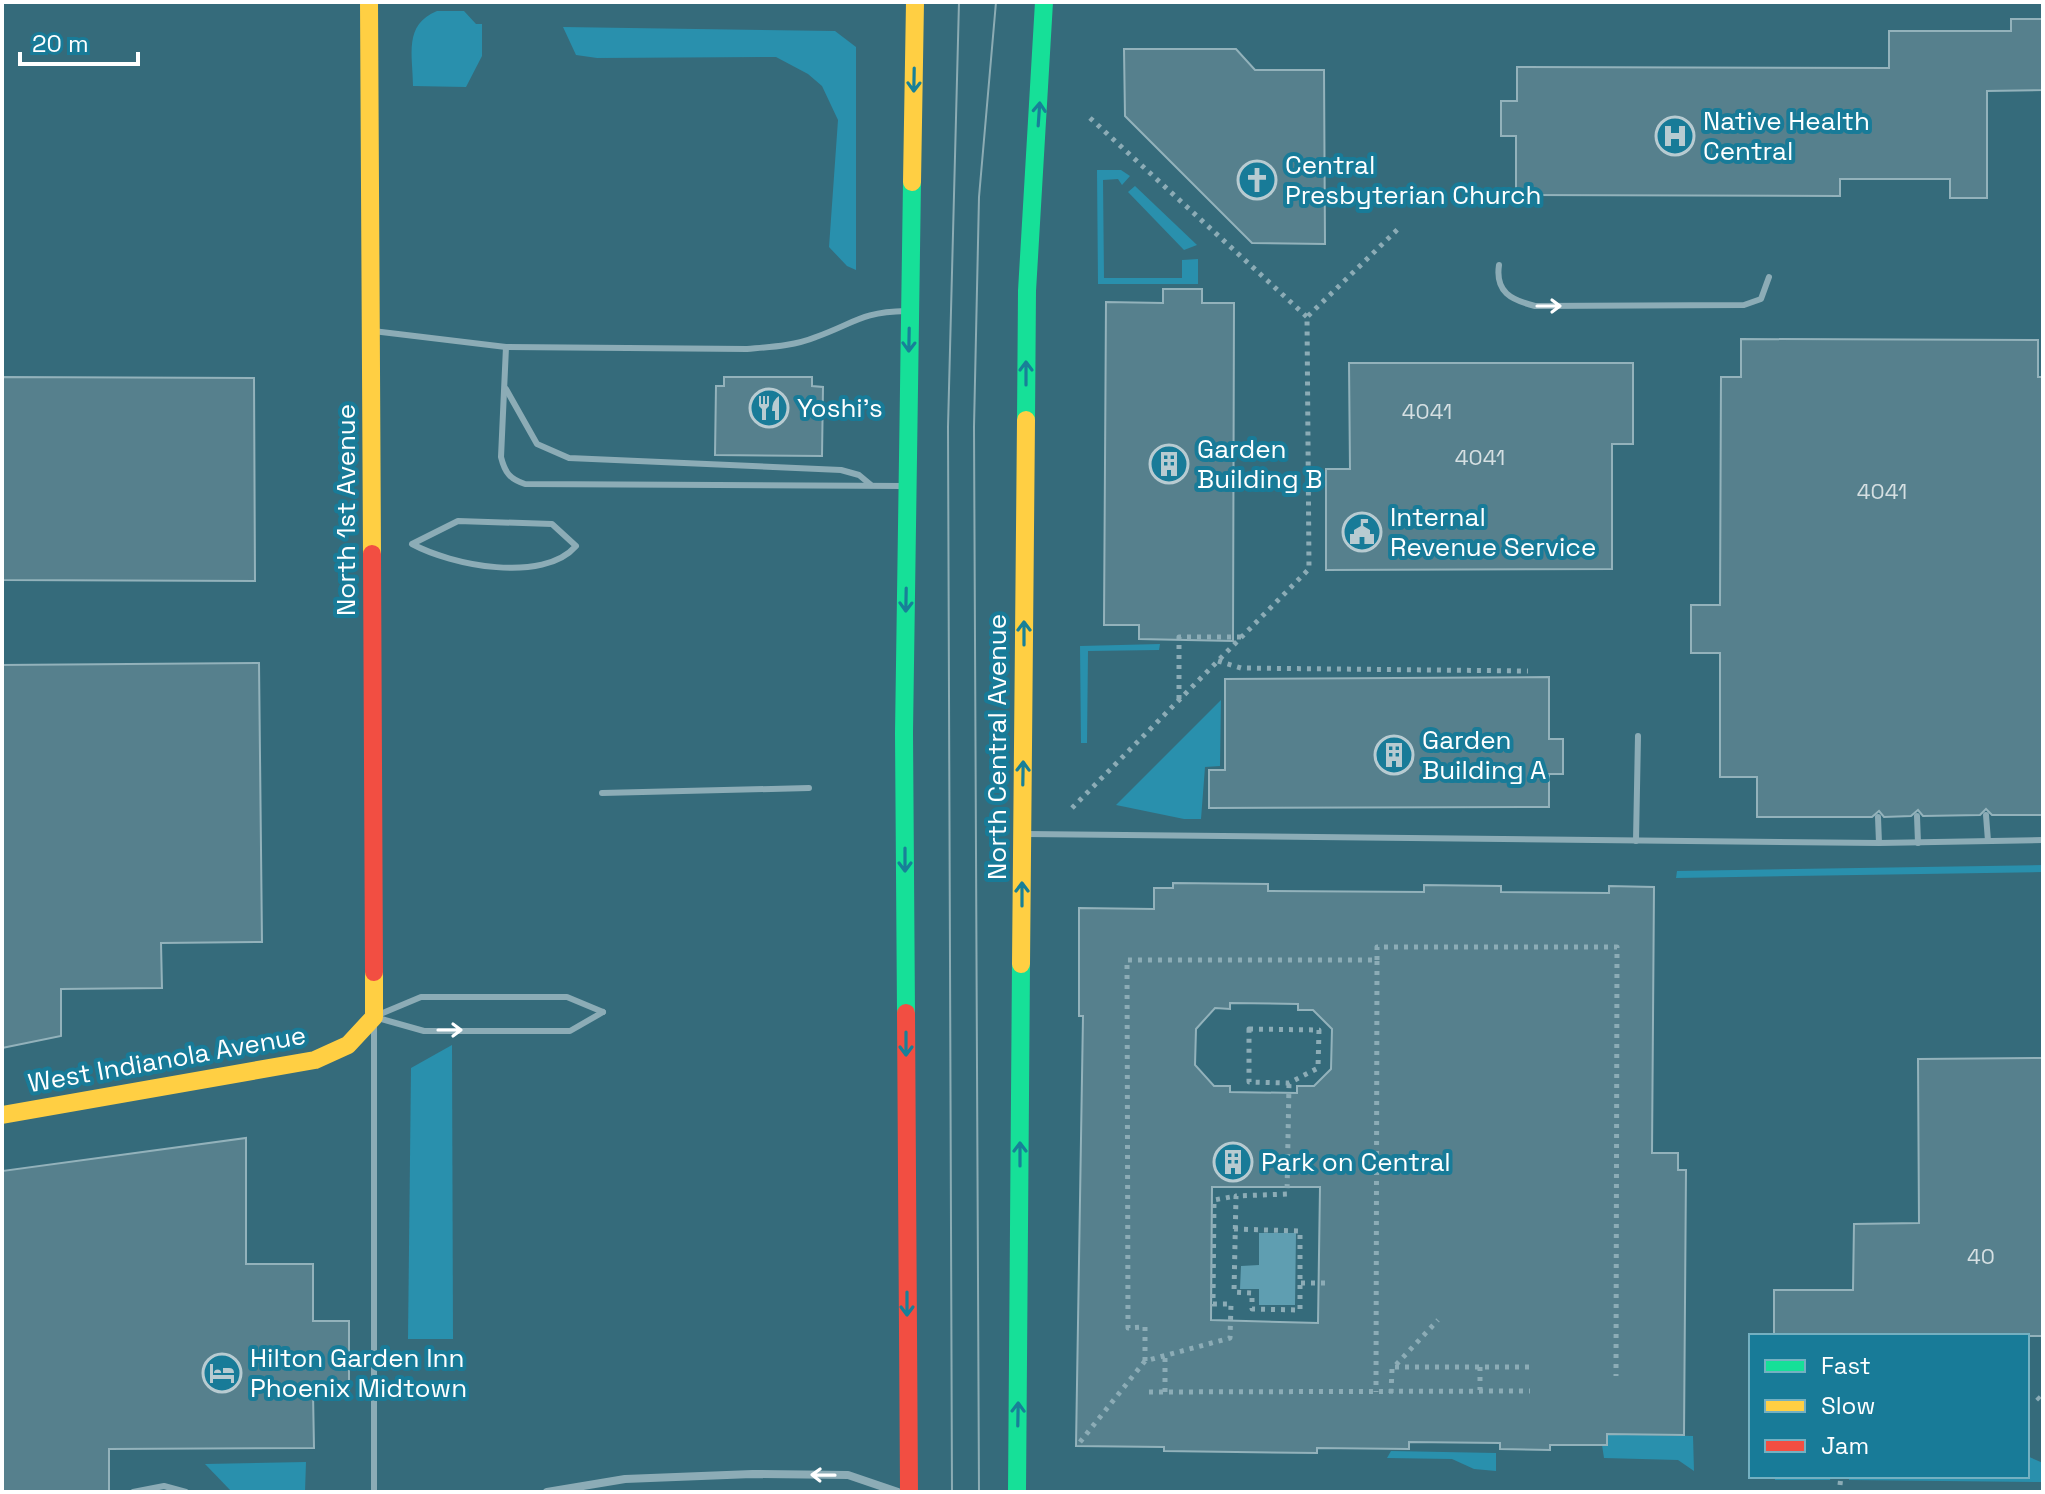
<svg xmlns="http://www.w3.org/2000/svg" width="2045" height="1494" viewBox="0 0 2045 1494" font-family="'Space Grotesk',sans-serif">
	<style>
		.green { fill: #2990ad }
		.water { fill: #5f9eb1 }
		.building { fill: #56808d; stroke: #93b2bb; stroke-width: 2; fill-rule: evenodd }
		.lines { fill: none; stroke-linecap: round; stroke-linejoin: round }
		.path { stroke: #8cacb6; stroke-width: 5; stroke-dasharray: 4 6; stroke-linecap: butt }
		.lane { stroke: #8cacb6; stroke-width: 6 }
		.street { stroke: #8cacb6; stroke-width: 8 }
		.fast { stroke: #16e098; stroke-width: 18 }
		.slow { stroke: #ffcf43; stroke-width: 18 }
		.jam { stroke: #f24e42; stroke-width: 18 }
		.tram { stroke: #8cacb4; stroke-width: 2 }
		.oneway { stroke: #188098 }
		.oneway2 { stroke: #fff }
		.labels { text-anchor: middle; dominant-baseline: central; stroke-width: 8; stroke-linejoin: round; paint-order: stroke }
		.number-label { font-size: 22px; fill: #d5dfe2 }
		.poi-label { font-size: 26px; fill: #fff; stroke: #187b98; text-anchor: start }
		.street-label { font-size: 26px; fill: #fff; stroke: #187b98 }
	</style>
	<rect width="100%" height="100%" fill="#356b7b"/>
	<g class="green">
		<path d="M437 11H464L476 24H482V56L466 87 413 86C413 55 403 25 437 11Z"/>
		<polygon points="563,27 835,31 856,47 856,270 847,266 829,247 838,120 822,86 808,74 776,57 597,58 576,55"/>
		<polygon points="1097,170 1121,170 1130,176 1122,185 1118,179 1103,180 1104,278 1182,278 1182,260 1198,259 1198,284 1098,284"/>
		<polygon points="1135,186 1197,245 1184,250 1128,192"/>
		<polygon points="1160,644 1159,650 1088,651 1087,743 1081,743 1080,646"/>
		<polygon points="1221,700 1220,766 1205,767 1201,819 1184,819 1116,805"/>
		<polygon points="2043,865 2043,872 1676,878 1677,871"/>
		<polygon points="452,1045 453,1339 408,1339 411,1068"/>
		<polygon points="1607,1434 1693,1436 1694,1471 1678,1460 1604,1458 1602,1445"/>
		<polygon points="1391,1451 1496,1453 1496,1471 1474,1469 1452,1459 1387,1458"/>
		<polygon points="2027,1456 2043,1463 2043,1482 1849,1480 1849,1476 2027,1476"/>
		<polygon points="306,1462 305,1492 232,1492 205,1464"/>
		<polygon points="1775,1476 1831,1476 1830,1480 1775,1480"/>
	</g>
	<polygon class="water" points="1259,1233 1296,1233 1295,1305 1259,1305 1259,1289 1240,1289 1241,1266 1259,1265"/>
	<g class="building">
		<polygon points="2011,19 2043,19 2043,90 1987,91 1987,198 1950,198 1950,179 1840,179 1840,196 1516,195 1516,136 1501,136 1501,101 1517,101 1517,67 1889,68 1889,31 2011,31"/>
		<polygon points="1124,49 1236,49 1255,70 1324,70 1325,244 1252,243 1125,116"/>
		<polygon points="1163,289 1202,289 1202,303 1234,303 1233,641 1139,639 1139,625 1104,625 1106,302 1163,303"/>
		<polygon points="1741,339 2038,340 2038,377 2043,377 2043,815 1992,815 1986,809 1980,815 1923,816 1918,810 1911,816 1884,817 1879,811 1872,817 1757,817 1757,777 1720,777 1720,653 1691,653 1691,605 1720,605 1721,377 1741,377"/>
		<polygon points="1349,363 1633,363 1633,444 1612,444 1612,569 1326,570 1326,469 1350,469"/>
		<polygon points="3,377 254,378 255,581 3,580"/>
		<polygon points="724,377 812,377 812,386 823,387 822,456 715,455 716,386 724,386"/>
		<polygon points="259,663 262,942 161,943 162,988 61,989 61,1036 2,1048 2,665"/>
		<polygon points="1549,677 1549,739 1563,739 1563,774 1549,774 1549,807 1209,808 1209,770 1225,770 1225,679"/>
		<path d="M1173 883 1268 884V891L1424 892V885L1501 886V892L1609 893V886L1654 887 1652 1153H1678V1170H1686L1684 1435 1607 1434V1445H1550V1450L1500 1449V1443L1409 1442V1449L1317 1448V1453L1164 1451V1447L1076 1446 1083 1016H1079V908L1154 909V888H1173ZM1230 1003 1298 1004V1010H1313L1332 1029 1331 1069 1314 1086H1297V1093L1230 1092V1086H1214L1195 1065 1196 1029 1215 1008 1230 1009ZM1212 1187H1320L1318 1323 1211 1320Z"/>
		<polygon points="2043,1058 2043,1336 1774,1336 1774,1290 1853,1290 1854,1224 1919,1223 1918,1059"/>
		<polygon points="246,1138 246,1264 313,1264 313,1321 349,1321 349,1393 313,1393 314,1448 109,1449 109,1492 2,1492 2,1171"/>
	</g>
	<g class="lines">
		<g class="path">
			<polyline points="1090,118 1307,317"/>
			<polyline points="1218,661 1241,668 1528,671"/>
			<polyline points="1179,699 1179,637 1242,637"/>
			<polyline points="1072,808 1309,569 1307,317 1398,229"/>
			<polyline points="1377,960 1377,947 1617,947 1616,1376"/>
			<polygon points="1249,1029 1319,1030 1318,1068 1289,1083 1249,1082"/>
			<polyline points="1234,1229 1300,1231 1300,1310 1252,1309 1252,1293 1234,1292 1236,1196 1287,1194 1289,1083"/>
			<polyline points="1301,1283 1328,1283"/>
			<polyline points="1145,1361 1145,1327 1128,1328 1127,960 1377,960 1376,1392"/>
			<polyline points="1395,1367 1530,1367"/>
			<polyline points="1480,1367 1480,1390"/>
			<polyline points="1149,1392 1530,1391"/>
			<polyline points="1165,1392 1165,1356"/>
			<polyline points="1391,1393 1392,1369 1438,1320"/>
			<polyline points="2037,1397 2043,1403"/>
			<polyline points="1080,1442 1145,1361 1230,1338 1231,1304 1213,1304 1214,1200 1236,1196"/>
			<polyline points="1840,1485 1841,1476"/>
		</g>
		<g class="lane">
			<path d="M1499 265C1495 292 1511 300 1535 306L1744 305 1761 299 1769 277"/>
			<path d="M373 331 506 347 747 349C770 347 794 346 816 337 855 323 861 312 906 311"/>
			<path d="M506 347 501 457C505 473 510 479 525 484L904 486"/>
			<polyline points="506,389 537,444 569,458 841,470 859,475 871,485"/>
			<path d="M458 521 552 524 576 546C543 584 451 565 412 544Z"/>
			<polyline points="602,793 809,788"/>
			<polyline points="1986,815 1988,841"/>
			<polyline points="1917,816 1918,843"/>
			<polyline points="1878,817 1879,843"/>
			<polyline points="1026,834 1879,843 2043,840"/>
			<polyline points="1636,841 1638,736"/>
			<polyline points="378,1015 421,997 567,997 603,1012"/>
			<polyline points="378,1018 424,1031 570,1031 603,1012"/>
			<polyline points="374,1024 374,1492"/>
			<polyline points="133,1492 164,1486 186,1492"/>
		</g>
		<polyline class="street" points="547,1492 625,1479 752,1474 848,1475 898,1492"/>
		<g class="fast">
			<polyline points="1026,420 1027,291 1044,2"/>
			<polyline points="906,1013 904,733 912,182"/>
			<polyline points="1017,1492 1021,964"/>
		</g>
		<g class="slow">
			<polyline points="369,2 372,554"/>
			<polyline points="912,182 915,2"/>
			<polyline points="1021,964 1026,420"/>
			<polyline points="2,1115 315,1060 348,1045 374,1017 374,972"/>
		</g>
		<g class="jam">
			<polyline points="372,554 374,972"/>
			<polyline points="906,1013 909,1492"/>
		</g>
		<g class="tram">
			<polyline points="952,1492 948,427 959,2"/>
			<polyline points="979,1492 974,427 979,197 996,2"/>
		</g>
	</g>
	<defs><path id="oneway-shaft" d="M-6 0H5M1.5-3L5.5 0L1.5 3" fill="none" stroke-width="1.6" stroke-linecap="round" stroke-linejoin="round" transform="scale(2)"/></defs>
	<g class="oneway">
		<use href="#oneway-shaft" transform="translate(914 80) rotate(91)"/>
		<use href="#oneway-shaft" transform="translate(1039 114) rotate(-86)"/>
		<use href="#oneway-shaft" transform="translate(909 340) rotate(91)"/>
		<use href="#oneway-shaft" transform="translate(1026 373) rotate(-90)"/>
		<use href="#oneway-shaft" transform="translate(906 600) rotate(91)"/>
		<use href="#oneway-shaft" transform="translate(1024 633) rotate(-90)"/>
		<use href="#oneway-shaft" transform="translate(1023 773) rotate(-89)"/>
		<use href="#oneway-shaft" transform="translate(905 860) rotate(90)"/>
		<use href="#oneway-shaft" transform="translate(1022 894) rotate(-90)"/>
		<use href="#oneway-shaft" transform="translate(906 1044) rotate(90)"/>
		<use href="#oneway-shaft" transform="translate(1020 1154) rotate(-90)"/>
		<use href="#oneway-shaft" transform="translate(907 1304) rotate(90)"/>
		<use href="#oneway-shaft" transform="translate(1018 1414) rotate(-89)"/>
	</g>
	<g class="oneway2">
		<use href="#oneway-shaft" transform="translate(1549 306)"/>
		<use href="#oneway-shaft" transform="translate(450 1030)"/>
		<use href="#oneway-shaft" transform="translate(823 1475) rotate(-179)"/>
	</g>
	<defs>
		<g id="hospital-ring" transform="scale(2)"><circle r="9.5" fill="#187b98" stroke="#b8cbd1" stroke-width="1.5"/><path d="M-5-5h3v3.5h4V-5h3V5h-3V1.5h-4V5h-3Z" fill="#b8cbd1"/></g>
		<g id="church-ring" transform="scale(2)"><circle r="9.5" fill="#187b98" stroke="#b8cbd1" stroke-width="1.5"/><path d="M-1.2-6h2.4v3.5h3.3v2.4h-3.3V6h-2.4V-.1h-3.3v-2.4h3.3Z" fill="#b8cbd1"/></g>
		<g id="restaurant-ring" transform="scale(2)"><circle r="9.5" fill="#187b98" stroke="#b8cbd1" stroke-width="1.5"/><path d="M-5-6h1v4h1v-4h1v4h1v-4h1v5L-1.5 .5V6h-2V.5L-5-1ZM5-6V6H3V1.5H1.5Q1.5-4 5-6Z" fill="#b8cbd1"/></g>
		<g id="building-ring" transform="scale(2)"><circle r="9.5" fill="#187b98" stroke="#b8cbd1" stroke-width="1.5"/><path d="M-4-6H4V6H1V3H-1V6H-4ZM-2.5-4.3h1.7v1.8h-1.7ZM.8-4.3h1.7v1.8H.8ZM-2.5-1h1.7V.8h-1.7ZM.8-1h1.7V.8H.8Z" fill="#b8cbd1"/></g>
		<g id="civic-ring" transform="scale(2)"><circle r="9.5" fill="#187b98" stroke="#b8cbd1" stroke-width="1.5"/><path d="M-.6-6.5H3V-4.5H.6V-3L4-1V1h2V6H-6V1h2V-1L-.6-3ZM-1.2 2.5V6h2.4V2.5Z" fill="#b8cbd1"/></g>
		<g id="hotel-ring" transform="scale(2)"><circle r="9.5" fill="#187b98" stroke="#b8cbd1" stroke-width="1.5"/><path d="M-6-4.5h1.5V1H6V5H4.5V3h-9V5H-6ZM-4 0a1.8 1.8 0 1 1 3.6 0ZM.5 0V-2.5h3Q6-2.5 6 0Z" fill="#b8cbd1"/></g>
	</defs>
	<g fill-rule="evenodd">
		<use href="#hospital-ring" x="1675" y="136"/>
		<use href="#church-ring" x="1257" y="180"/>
		<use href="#restaurant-ring" x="769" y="408"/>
		<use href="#building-ring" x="1169" y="464"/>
		<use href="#civic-ring" x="1362" y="532"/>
		<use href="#building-ring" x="1394" y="755"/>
		<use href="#building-ring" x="1233" y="1162"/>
		<use href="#hotel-ring" x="222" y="1373"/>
	</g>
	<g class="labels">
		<g class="number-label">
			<text x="1427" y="411">4041</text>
			<text x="1480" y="457">4041</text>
			<text x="1882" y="491">4041</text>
			<text x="1981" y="1256">40</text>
		</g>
		<g class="poi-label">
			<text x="1703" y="121">Native Health<tspan x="1703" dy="30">Central</tspan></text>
			<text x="1285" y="165">Central<tspan x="1285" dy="30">Presbyterian Church</tspan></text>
			<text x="797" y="408">Yoshi’s</text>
			<text x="1197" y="449">Garden<tspan x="1197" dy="30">Building B</tspan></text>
			<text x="1390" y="517">Internal<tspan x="1390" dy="30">Revenue Service</tspan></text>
			<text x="1422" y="740">Garden<tspan x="1422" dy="30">Building A</tspan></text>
			<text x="1261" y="1162">Park on Central</text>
			<text x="250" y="1358">Hilton Garden Inn<tspan x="250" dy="30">Phoenix Midtown</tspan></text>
		</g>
		<g class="street-label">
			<text transform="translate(346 510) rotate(-90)">North 1st Avenue</text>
			<text transform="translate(997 747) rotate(-90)">North Central Avenue</text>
			<text transform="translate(167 1059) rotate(-10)">West Indianola Avenue</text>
		</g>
	</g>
	<rect width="2045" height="1494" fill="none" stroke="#ffffff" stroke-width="8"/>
	<rect x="1749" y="1334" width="280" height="144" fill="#187b98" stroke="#74b0c1" stroke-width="2"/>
	<rect x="1765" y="1360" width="40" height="12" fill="#16e098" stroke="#74b0c1" stroke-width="2"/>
	<text x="1821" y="1374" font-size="24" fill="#ffffff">Fast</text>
	<rect x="1765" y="1400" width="40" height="12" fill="#ffcf43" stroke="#74b0c1" stroke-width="2"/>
	<text x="1821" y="1414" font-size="24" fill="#ffffff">Slow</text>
	<rect x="1765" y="1440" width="40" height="12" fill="#f24e42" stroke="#74b0c1" stroke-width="2"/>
	<text x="1821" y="1454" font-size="24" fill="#ffffff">Jam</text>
	<path d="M20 52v12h118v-12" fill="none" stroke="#ffffff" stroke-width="4"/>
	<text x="32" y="52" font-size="24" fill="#ffffff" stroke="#187b98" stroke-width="6" paint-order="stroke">20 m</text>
</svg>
